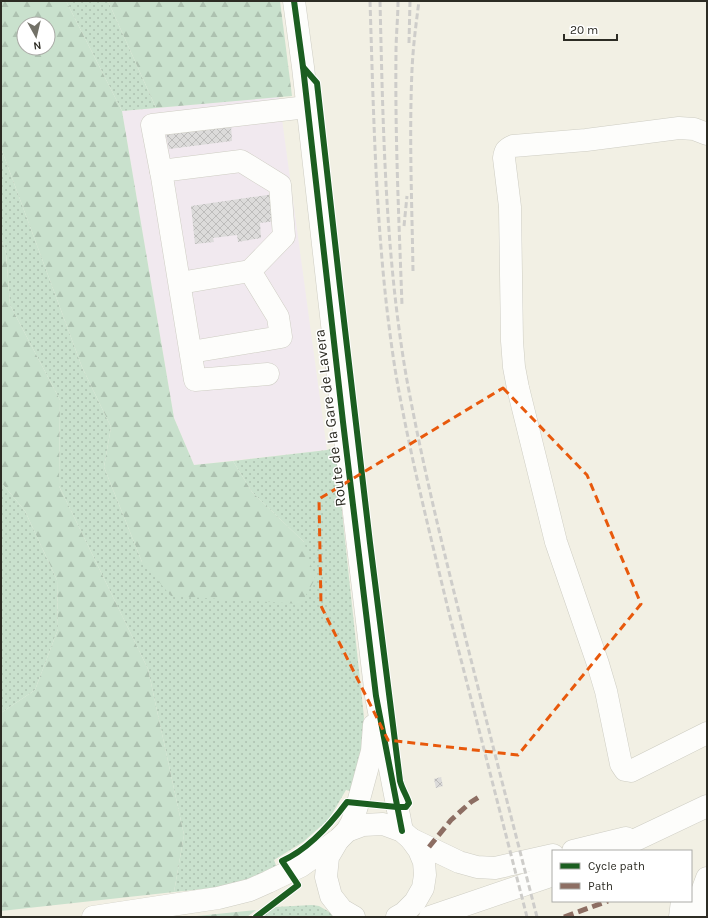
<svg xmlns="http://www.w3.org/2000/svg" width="708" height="918" viewBox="0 0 708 918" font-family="Karla,sans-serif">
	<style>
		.industrial { fill: #f1e9ef }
		.grass { fill: url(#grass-dots) }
		.forest { fill: url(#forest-firs); fill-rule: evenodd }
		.building { fill: url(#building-cross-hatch) }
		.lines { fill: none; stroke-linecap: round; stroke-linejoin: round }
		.minor-casing { stroke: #cecdc3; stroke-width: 23 }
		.minor { stroke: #fdfdfb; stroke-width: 22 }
		.rail { stroke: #cecdca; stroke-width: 3; stroke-dasharray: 6 3; stroke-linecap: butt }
		.quiet { stroke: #8d6e63; stroke-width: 5; stroke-dasharray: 10 5; stroke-linecap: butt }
		.cycleway-casing { stroke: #fff; stroke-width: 8 }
		.cycleway { stroke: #1b5e20; stroke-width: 6 }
		.marked { fill: none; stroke: #e8590c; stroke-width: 3; stroke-dasharray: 8 5; stroke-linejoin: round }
		.labels { text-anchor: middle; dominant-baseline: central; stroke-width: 3; stroke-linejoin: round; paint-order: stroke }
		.street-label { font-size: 15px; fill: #2d2c24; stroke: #fff }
	</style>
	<defs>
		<pattern id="grass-dots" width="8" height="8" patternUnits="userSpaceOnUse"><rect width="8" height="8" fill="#c9e1cd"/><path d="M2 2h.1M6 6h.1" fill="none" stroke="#adc1b0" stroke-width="1.8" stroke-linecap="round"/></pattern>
		<pattern id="forest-firs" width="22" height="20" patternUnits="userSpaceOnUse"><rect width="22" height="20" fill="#c9e1cd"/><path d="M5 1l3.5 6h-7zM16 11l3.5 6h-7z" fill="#adc1b0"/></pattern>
		<pattern id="building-cross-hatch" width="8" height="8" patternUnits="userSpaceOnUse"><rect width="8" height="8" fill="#dcdbda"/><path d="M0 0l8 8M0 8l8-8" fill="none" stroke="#bdbcbb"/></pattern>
	</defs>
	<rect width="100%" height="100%" fill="#f2f0e4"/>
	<polygon class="industrial" points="279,97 327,450 194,465 174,418 122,111"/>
	<g class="grass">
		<polygon points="66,1 108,1 156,108 122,111"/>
		<polygon points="1,148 82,367 111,427 104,467 142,562 304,542 252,492 233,461 327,450 335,447 364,717 360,761 353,792 346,790 329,819 303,842 274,860 277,868 253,879 222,887 174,892 184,835 148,669 59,486 60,400 10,305 6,253 1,238"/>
		<polygon points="1,482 25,511 57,580 58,629 35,690 1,713"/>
		<polygon points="312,905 319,906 338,917 262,917 275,907"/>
	</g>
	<g class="forest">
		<path d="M1 1H66L122 111 174 418 194 465 233 461 252 492 304 542 315 579 301 604 171 596 142 562 104 467 111 427 82 367 1 148ZM24 24H48V48H24Z"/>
		<polygon points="108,1 280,1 292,96 156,108"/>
		<polygon points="1,238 6,253 10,305 60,400 59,486 148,669 184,835 174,892 1,911 1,713 35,690 58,629 57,580 25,511 1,482"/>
		<polygon points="256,910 247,917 187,917"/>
	</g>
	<g class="building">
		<polygon points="231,125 232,141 169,149 166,134"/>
		<polygon points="274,194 277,221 260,223 261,238 238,242 237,235 213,238 214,242 195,244 191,206"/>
		<polygon points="441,777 443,786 436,788 434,779"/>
	</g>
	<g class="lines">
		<g class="minor-casing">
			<g id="minor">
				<polyline points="294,1 303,67 343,422 376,696 402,831"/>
				<path d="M707 134 694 129 679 128 586 140 513 146C506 149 505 151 504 158L510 207 512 341 514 367 518 388 556 542 598 664 606 691 621 764 625 770 631 771 707 733"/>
				<polyline points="161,171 241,161 280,185 284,236 250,271 278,317 281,337 191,352"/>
				<polyline points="180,283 250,271"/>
				<polyline points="268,374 195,380 162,177 152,125 307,107"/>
				<polyline points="347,831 352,822 358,803 372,751 374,725"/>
				<polyline points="411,839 459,862 477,867 495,868 553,855"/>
				<polyline points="338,840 328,857 326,877 331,896 342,910 354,917"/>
				<polyline points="573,851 626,838"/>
				<polyline points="612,851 707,806"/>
				<polyline points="93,917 218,898 250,890 268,882 301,866 339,839 347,831 363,825 383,824 402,831 411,839 419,850 424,862 425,875 423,888 415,902 404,913 397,917"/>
				<polyline points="430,917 553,875"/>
				<polyline points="680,917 682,901"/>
				<polyline points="697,917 700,897 707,878"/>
			</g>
		</g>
		<use href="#minor" class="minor"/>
		<g class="rail">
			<path d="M370 1C374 126 376 251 396 375 410 455 430 534 449 613 475 714 501 816 527 917"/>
			<path d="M380 1C383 126 385 251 406 375 420 452 438 528 457 604 483 708 510 813 537 917"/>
			<path d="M398 1C398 18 396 35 396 53 395 137 399 221 402 305"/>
			<polyline points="409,43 410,1"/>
			<polyline points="404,226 407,196"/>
			<path d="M413 271C412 204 409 137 412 70 413 47 416 24 419 1"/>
		</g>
		<g class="quiet">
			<polyline points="429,847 451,820 471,802 482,795"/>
			<polyline points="564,917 608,901"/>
		</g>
		<g class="cycleway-casing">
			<g id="cycleway">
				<polyline points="294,1 303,67 343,422 376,696 402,831"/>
				<path d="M256 917 298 885 282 861C309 849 330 825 347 802L397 807H406L409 803C407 796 402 789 400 781L370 543 340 287 317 83 303 67"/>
			</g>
		</g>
		<use href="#cycleway" class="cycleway"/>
	</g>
	<path class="marked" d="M503 388 587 475 641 604 518 755 388 740 321 606 319 499Z"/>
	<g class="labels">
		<g class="street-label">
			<text transform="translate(330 418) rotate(-97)">Route de la Gare de Lavera</text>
		</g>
	</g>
	<rect width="708" height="918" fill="none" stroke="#2d2c24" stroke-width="4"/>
	<rect x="552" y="850" width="140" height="52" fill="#ffffff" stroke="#ababa7"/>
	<rect x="560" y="863" width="20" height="6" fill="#1b5e20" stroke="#ababa7"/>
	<text x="588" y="870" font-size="12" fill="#2d2c24">Cycle path</text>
	<rect x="560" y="883" width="20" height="6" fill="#8d6e63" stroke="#ababa7"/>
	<text x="588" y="890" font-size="12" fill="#2d2c24">Path</text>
	<g transform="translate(36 36) rotate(172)"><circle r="19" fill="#ffffff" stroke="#ababa7"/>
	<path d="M0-3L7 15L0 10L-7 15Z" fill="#727167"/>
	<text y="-6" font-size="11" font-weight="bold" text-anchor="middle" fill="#2d2c24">N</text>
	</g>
	<path d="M564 34v6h53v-6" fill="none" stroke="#2d2c24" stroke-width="2"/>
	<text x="570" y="34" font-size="12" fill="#2d2c24" stroke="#ffffff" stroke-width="3" paint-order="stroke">20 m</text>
</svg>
